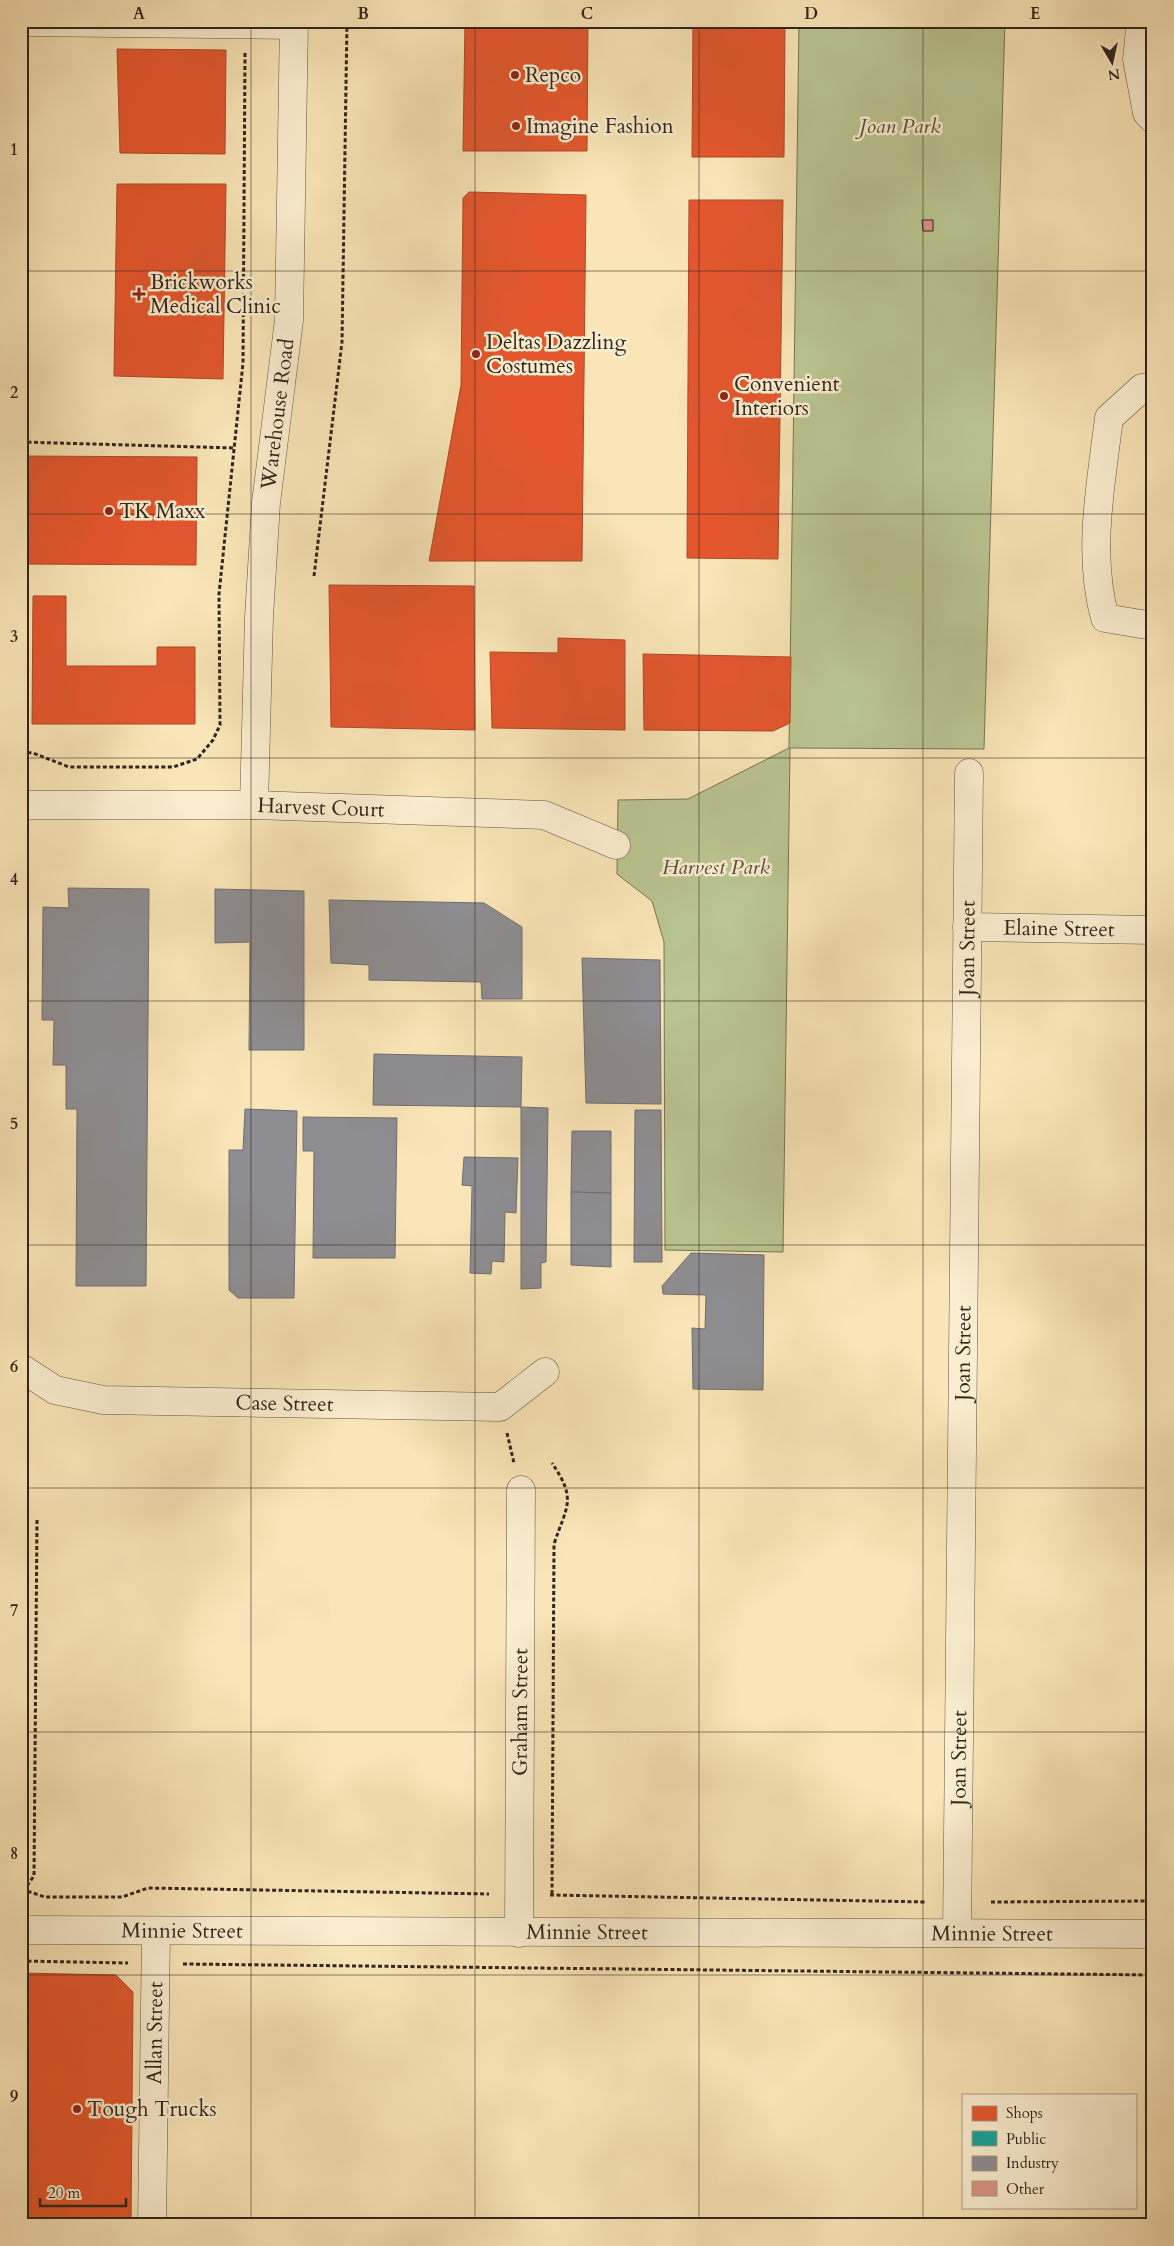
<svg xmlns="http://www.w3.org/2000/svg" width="1174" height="2246" viewBox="0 0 1174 2246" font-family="Cardo,serif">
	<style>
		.green { fill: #bac591; stroke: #767556 }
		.shops { fill: #e4572e; stroke: #af4829 }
		.public { fill: #17a398; stroke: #1f7d73 }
		.industry { fill: #8d8d92; stroke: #726e6f }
		.building { fill: #da9485; stroke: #32251c }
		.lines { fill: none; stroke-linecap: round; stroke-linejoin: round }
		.minor-casing { stroke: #645543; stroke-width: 29 }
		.path { stroke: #32251c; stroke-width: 3; stroke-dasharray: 4 2.5; stroke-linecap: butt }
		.minor { stroke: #fbeed0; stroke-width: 28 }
		.grid { fill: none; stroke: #32251c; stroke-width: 1; stroke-opacity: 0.55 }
		.poi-dot { fill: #8f2418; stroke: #fbeed0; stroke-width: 2 }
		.labels { text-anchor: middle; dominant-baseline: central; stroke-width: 5; stroke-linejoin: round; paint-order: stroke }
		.poi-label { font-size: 21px; fill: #32251c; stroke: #fbeed0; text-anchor: start }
		.park-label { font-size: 21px; font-style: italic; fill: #544d39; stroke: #fbeed0 }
		.street-label { font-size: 21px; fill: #32251c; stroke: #fbeed0 }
		.neatline { fill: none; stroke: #32251c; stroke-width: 2 }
		.grid-label { font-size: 16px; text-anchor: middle; font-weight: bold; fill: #32251c }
	</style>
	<rect width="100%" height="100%" fill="#f9e5b7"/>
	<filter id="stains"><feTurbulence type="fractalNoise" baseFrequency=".004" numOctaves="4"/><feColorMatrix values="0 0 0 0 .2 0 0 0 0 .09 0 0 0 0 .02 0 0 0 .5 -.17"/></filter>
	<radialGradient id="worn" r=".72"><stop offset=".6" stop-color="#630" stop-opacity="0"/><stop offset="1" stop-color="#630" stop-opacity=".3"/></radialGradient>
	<polygon class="green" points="799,21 1005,21 984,749 790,748 783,1252 665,1250 664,942 652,901 617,874 618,800 688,799 789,748"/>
	<g class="shops">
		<polygon points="465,21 588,21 587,151 463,151"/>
		<polygon points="693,21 785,21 784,157 692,157"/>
		<polygon points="117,49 226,50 225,154 120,153"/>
		<polygon points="117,184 226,184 223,379 114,376"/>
		<polygon points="469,192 586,195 582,561 429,561 461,385 463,198"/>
		<polygon points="689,200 783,200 778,559 687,558"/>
		<polygon points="21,456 197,457 196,565 21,564"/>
		<polygon points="329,585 474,586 475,730 331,727"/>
		<polygon points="33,596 66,596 66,666 157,666 157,647 195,647 195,724 32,724"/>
		<polygon points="558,638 625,640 625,730 492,728 490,652 558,653"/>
		<polygon points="643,654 791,657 790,723 773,731 644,730"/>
		<polygon points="21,1973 116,1975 133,1992 131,2225 21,2225"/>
	</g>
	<polygon class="public" points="21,631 22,631 24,712 21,712"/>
	<g class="industry">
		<polygon points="68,888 149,889 146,1286 76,1286 77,1109 66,1109 66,1065 53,1065 54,1020 42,1020 43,907 69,908"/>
		<polygon points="215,889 304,891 304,1050 249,1050 250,942 215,943"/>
		<polygon points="329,900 484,903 522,927 522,999 482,999 481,982 369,980 369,965 331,963"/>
		<polygon points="582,958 660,960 661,1104 586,1103"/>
		<polygon points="374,1054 522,1057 521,1107 373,1105"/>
		<polygon points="521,1107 548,1108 546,1262 541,1263 541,1288 521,1289"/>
		<polygon points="245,1109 297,1111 294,1298 238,1298 229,1290 229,1150 243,1150"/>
		<polygon points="635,1110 661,1110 662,1262 634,1262"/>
		<polygon points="303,1117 397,1118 395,1258 313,1258 314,1151 303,1151"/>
		<polygon points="572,1131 611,1131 611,1193 571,1192"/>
		<polygon points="464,1157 518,1158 516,1213 505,1212 504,1262 492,1261 491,1274 470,1273 472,1186 462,1185"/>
		<polygon points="571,1192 611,1193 611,1267 571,1265"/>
		<polygon points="691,1253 764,1255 763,1390 693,1389 692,1328 705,1329 706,1295 663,1294 662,1286"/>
	</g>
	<polygon class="building" points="922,220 933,220 933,231 923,231"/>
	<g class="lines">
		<g class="minor-casing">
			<g id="minor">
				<polyline points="1141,21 1137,59 1147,113 1153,119"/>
				<polyline points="21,22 294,25"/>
				<path d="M1153 386 1142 388 1109 418C1101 484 1087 553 1105 618L1153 626"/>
				<path id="s1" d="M21 805H254L544 815 616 845"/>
				<path id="s2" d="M254 805 259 617 266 503 289 320 294 21"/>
				<path id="s3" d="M967 927 1153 930"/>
				<path id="s4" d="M21 1368 55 1390 103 1400 500 1407 545 1372"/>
				<path id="s5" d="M21 1930 1153 1934"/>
				<path id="s6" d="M519 1933 521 1490"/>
				<path id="s7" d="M957 1933 969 773"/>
				<path id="s8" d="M152 2225 156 1931"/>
			</g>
		</g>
		<g class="path">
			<polyline points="21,442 235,448"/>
			<polyline points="314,576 342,342 347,21"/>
			<polyline points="21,752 33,753 69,767 173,767 197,759 213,740 220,725 219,594 243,363 245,53"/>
			<polyline points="507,1433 514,1463"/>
			<polyline points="37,1520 34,1876 24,1890 45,1897 122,1897 148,1888 489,1894"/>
			<path d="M552 1894 554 1544C567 1505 577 1500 552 1463"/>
			<polyline points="550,1895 927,1902"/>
			<polyline points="991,1902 1153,1901"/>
			<polyline points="21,1961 128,1963"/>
			<polyline points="183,1964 1153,1975"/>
		</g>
		<use href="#minor" class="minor"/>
	</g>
	<path class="grid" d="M251 21V2225M475 21V2225M699 21V2225M923 21V2225M21 271H1153M21 514H1153M21 758H1153M21 1001H1153M21 1245H1153M21 1488H1153M21 1732H1153M21 1975H1153"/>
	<g class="poi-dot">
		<circle cx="515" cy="75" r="5"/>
		<circle cx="516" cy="126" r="5"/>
		<path d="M136.5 286.5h5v5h5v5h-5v5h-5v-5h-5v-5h5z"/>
		<circle cx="476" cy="354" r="5"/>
		<circle cx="724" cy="396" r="5"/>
		<circle cx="109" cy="511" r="5"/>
		<circle cx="77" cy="2109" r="5"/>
	</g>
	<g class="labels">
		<g class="poi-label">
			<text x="525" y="75">Repco</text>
			<text x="526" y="126">Imagine Fashion</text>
			<text x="150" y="282">Brickworks<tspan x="150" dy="24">Medical Clinic</tspan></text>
			<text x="486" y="342">Deltas Dazzling<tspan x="486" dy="24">Costumes</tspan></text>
			<text x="734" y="384">Convenient<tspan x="734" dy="24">Interiors</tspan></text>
			<text x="119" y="511">TK Maxx</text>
			<text x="87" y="2109">Tough Trucks</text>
		</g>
		<g class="park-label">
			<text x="900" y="126">Joan Park</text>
			<text x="716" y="867">Harvest Park</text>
		</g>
		<g class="street-label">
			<text stroke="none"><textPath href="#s2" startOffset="392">Warehouse Road</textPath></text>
			<text stroke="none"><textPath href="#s1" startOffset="300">Harvest Court</textPath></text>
			<text stroke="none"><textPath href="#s3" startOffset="92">Elaine Street</textPath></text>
			<text stroke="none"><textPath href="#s7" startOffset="985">Joan Street</textPath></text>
			<text stroke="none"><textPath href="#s7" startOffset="580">Joan Street</textPath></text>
			<text stroke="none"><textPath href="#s4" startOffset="271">Case Street</textPath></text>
			<text stroke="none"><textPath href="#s6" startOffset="221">Graham Street</textPath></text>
			<text stroke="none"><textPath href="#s7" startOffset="175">Joan Street</textPath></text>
			<text stroke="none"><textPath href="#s5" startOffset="161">Minnie Street</textPath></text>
			<text stroke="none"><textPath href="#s5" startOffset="566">Minnie Street</textPath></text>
			<text stroke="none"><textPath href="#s5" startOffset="971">Minnie Street</textPath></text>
			<text stroke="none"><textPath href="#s8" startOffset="192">Allan Street</textPath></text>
		</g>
	</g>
	<rect width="1174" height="2246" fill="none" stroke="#f9e5b7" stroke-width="55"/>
	<rect x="962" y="2094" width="175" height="115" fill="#fbeed0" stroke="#ab9e88"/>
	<rect x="972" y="2106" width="25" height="15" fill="#e4572e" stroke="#ab9e88"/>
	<text x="1006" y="2118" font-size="15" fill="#32251c">Shops</text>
	<rect x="972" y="2131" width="25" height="15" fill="#17a398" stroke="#ab9e88"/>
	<text x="1006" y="2144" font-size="15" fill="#32251c">Public</text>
	<rect x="972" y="2156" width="25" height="15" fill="#8d8d92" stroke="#ab9e88"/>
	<text x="1006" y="2168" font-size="15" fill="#32251c">Industry</text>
	<rect x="972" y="2181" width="25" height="15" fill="#da9485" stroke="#ab9e88"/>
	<text x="1006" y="2194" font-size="15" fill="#32251c">Other</text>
	<g transform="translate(1112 62) rotate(171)" stroke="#fbeed0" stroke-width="4" paint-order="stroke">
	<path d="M0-4L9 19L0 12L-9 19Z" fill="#32251c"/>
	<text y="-8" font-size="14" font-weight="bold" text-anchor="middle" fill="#32251c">N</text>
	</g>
	<path d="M40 2198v8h86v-8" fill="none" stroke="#32251c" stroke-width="2.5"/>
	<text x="48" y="2198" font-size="15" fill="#32251c" stroke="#fbeed0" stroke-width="4" paint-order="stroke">20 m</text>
	<rect x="28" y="28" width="1118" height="2190" class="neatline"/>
	<g class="grid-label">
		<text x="139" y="19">A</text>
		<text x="363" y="19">B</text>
		<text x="587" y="19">C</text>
		<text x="811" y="19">D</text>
		<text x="1035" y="19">E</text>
		<text x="14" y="155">1</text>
		<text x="14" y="398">2</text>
		<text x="14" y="642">3</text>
		<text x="14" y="885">4</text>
		<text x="14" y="1129">5</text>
		<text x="14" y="1372">6</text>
		<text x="14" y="1616">7</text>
		<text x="14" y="1859">8</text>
		<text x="14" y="2102">9</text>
	</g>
	<rect width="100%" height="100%" filter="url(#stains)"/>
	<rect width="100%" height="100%" fill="url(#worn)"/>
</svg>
